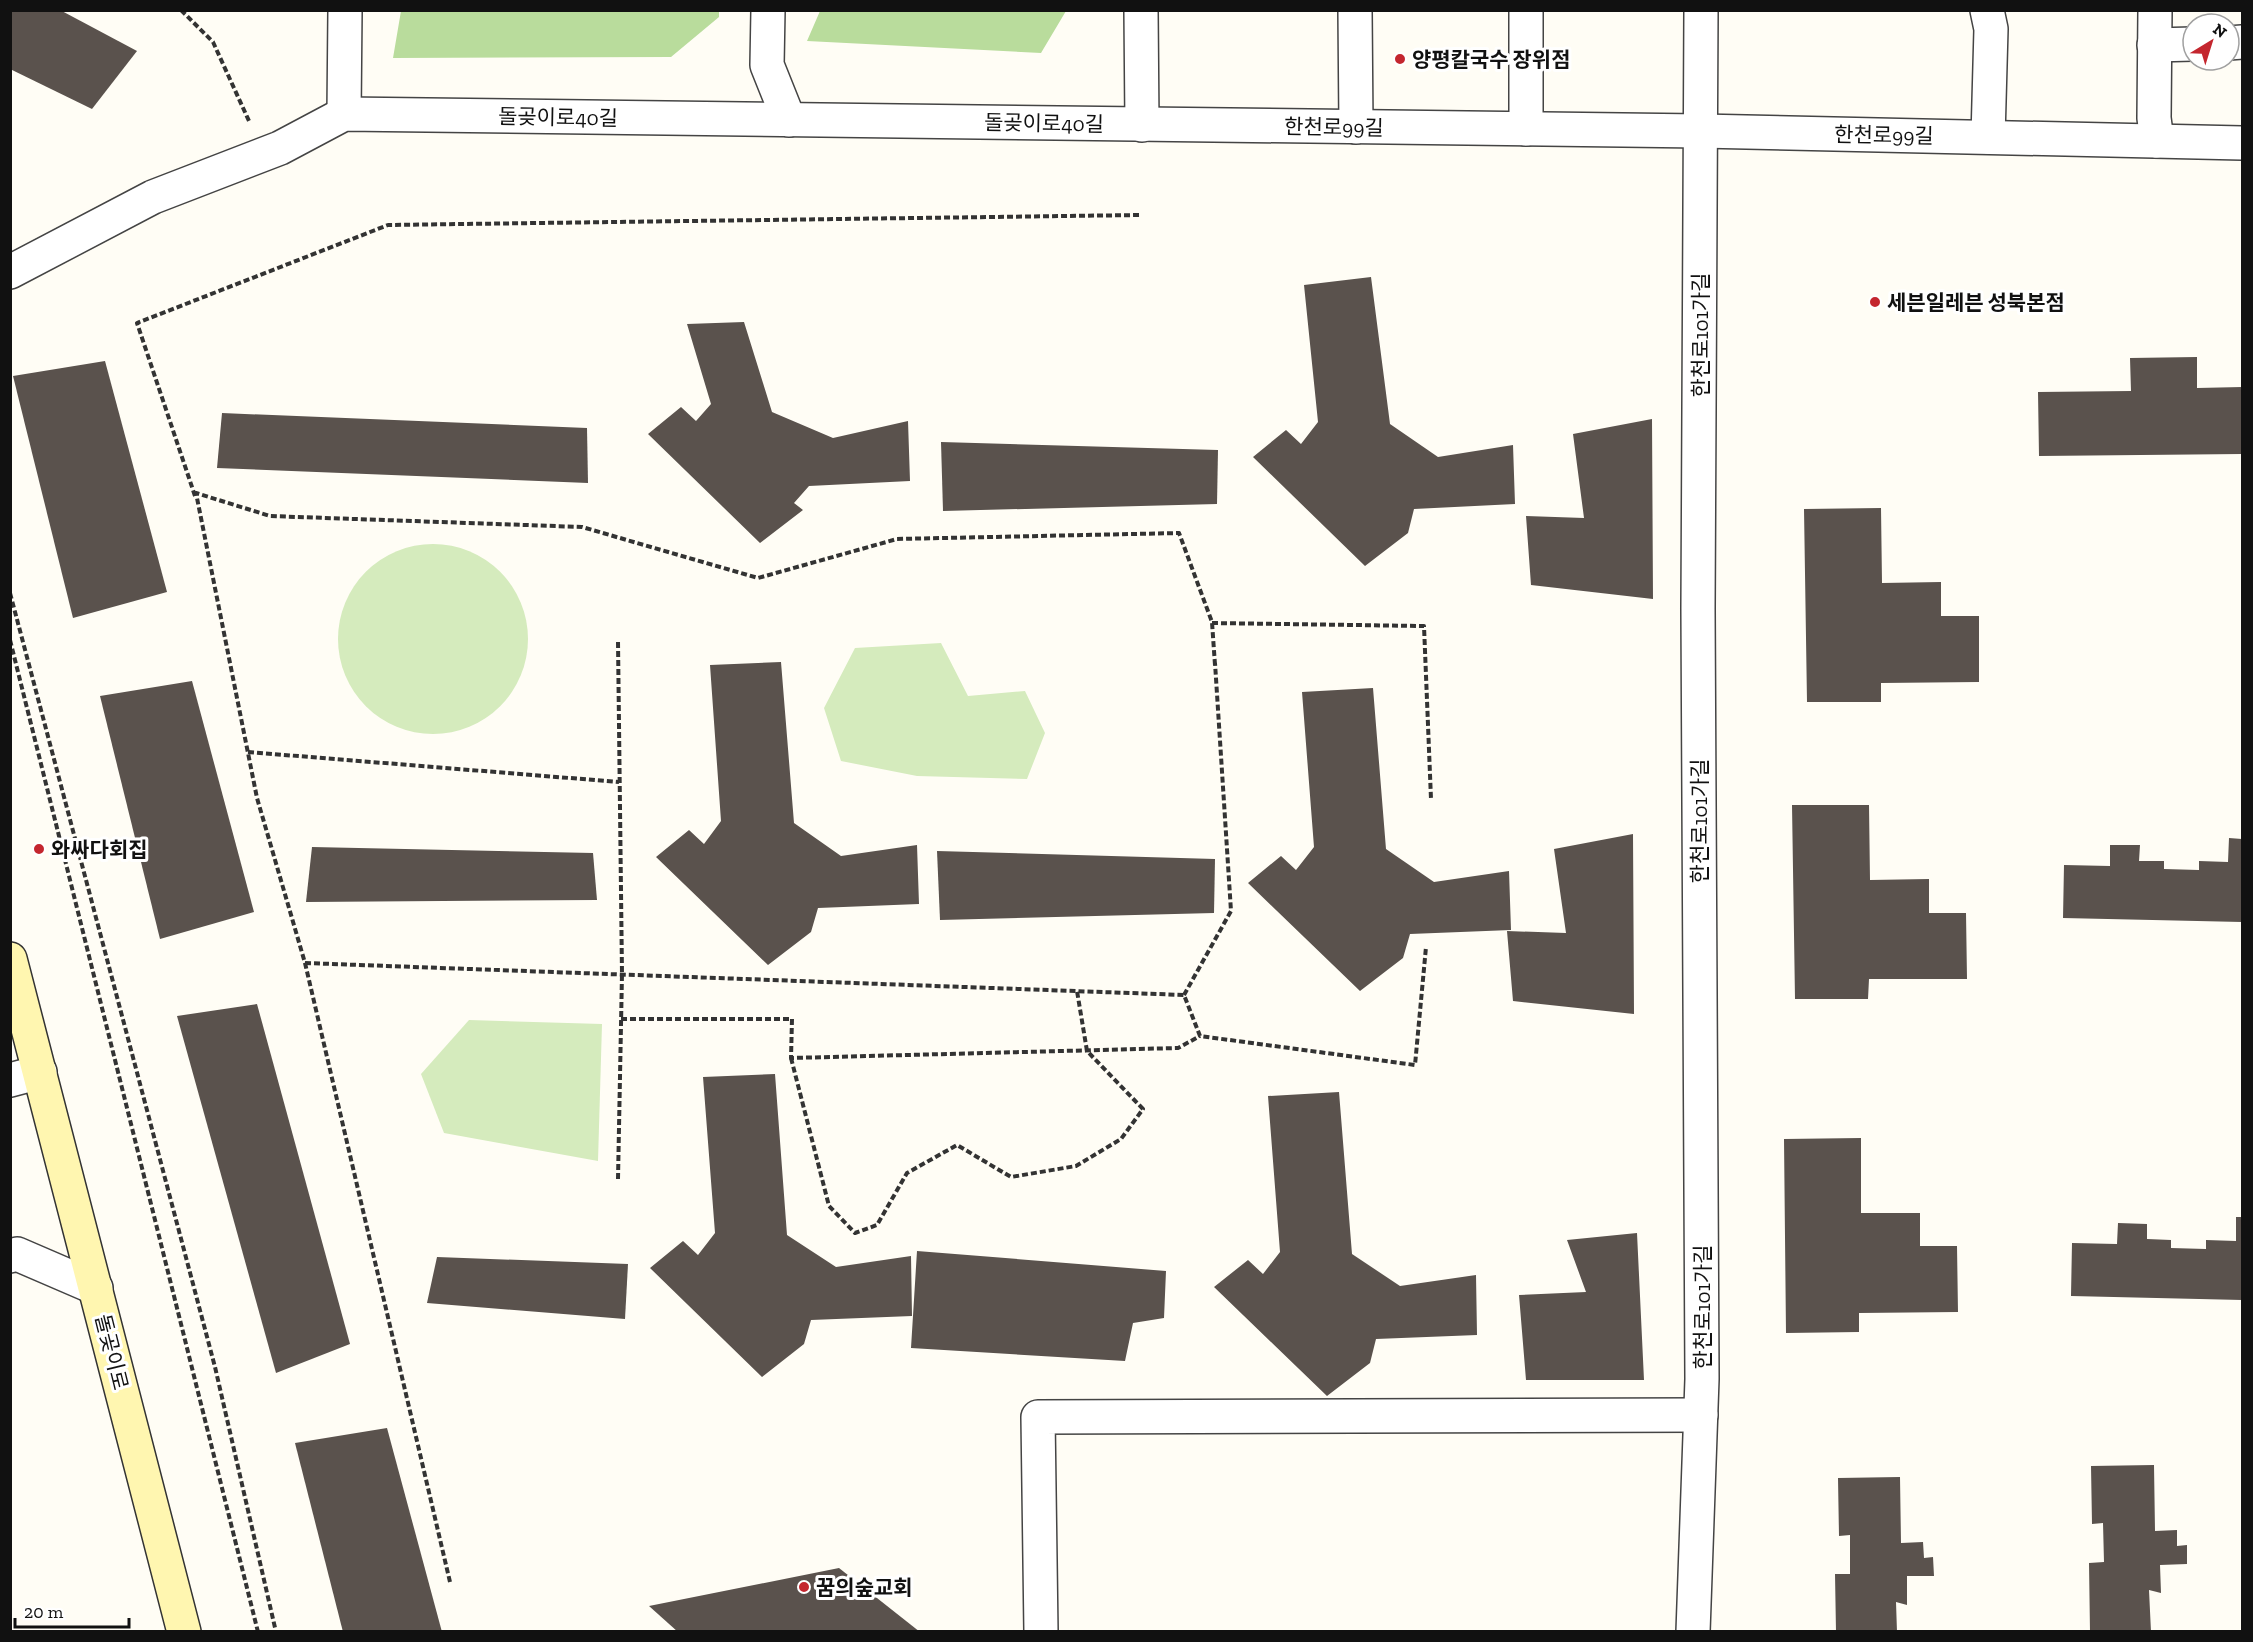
<svg xmlns="http://www.w3.org/2000/svg" width="2253" height="1642" viewBox="0 0 2253 1642" font-family="'Zilla Slab','Noto Sans KR',serif">
	<style>
		.green { fill: #d5ebbd }
		.forest { fill: #b9dc9c }
		.building { fill: #5a524d }
		.lines { fill: none; stroke-linecap: round; stroke-linejoin: round }
		.minor-casing { stroke: #444; stroke-width: 36 }
		.secondary-casing { stroke: #333; stroke-width: 36 }
		.path { stroke: #333; stroke-width: 4; stroke-dasharray: 6 3; stroke-linecap: butt }
		.minor { stroke: #fff; stroke-width: 33 }
		.secondary { stroke: #fff6b0; stroke-width: 33 }
		.poi-dot { fill: #c4262e; stroke: #fff; stroke-width: 2 }
		.labels { text-anchor: middle; dominant-baseline: central; stroke-width: 6; stroke-linejoin: round; paint-order: stroke }
		.poi-label { font-size: 21px; font-weight: bold; fill: #111; stroke: #fff; text-anchor: start }
		.street-label { font-size: 21px; fill: #111; stroke: #fff }
	</style>
	<rect width="100%" height="100%" fill="#fffdf5"/>
	<g class="green">
		<circle cx="433" cy="639" r="95"/>
		<polygon points="941,643 968,696 1025,691 1045,733 1027,779 917,776 841,761 824,708 855,648"/>
		<polygon points="469,1020 602,1024 598,1161 444,1133 421,1074"/>
	</g>
	<g class="forest">
		<polygon points="401,11 401,10 719,11 719,17 671,57 393,58"/>
		<polygon points="820,11 820,10 1066,11 1041,53 807,41"/>
	</g>
	<g class="building">
		<polygon points="10,10 60,10 137,51 92,109 10,69"/>
		<polygon points="1371,277 1390,424 1438,457 1513,445 1515,504 1414,509 1408,533 1365,566 1253,457 1286,430 1301,444 1318,422 1304,285"/>
		<polygon points="744,322 772,412 833,438 908,421 910,481 809,486 794,503 803,510 760,543 648,434 681,407 696,421 711,404 687,324"/>
		<polygon points="2197,357 2197,388 2242,387 2242,454 2039,456 2038,392 2131,391 2130,358"/>
		<polygon points="105,361 167,592 73,618 13,376"/>
		<polygon points="222,413 587,428 588,483 217,468"/>
		<polygon points="1652,419 1653,599 1531,585 1526,516 1584,518 1573,434"/>
		<polygon points="941,442 1218,450 1217,504 943,511"/>
		<polygon points="1881,508 1882,583 1941,582 1941,616 1979,616 1979,682 1881,683 1881,702 1807,702 1804,509"/>
		<polygon points="781,662 794,823 841,856 917,845 919,904 818,908 811,932 768,965 656,857 689,830 704,844 721,821 710,665"/>
		<polygon points="192,681 254,912 160,939 100,696"/>
		<polygon points="1373,688 1386,849 1434,882 1509,871 1511,930 1410,934 1403,958 1360,991 1248,883 1281,856 1296,870 1314,847 1302,692"/>
		<polygon points="1792,805 1869,805 1870,880 1929,879 1929,913 1966,913 1967,979 1869,979 1868,999 1795,999"/>
		<polygon points="1633,834 1634,1014 1513,1001 1507,931 1566,933 1554,849"/>
		<polygon points="2229,838 2242,839 2242,922 2063,918 2064,865 2110,866 2110,845 2140,845 2139,861 2164,861 2164,869 2199,870 2199,861 2228,862"/>
		<polygon points="312,847 593,853 597,900 306,902"/>
		<polygon points="937,851 1215,859 1214,913 940,920"/>
		<polygon points="257,1004 350,1344 276,1373 177,1016"/>
		<polygon points="775,1074 787,1235 836,1267 911,1256 912,1316 811,1320 804,1344 762,1377 650,1268 683,1241 698,1255 715,1233 703,1077"/>
		<polygon points="1339,1092 1352,1254 1400,1286 1476,1275 1477,1335 1376,1339 1370,1363 1327,1396 1214,1287 1248,1260 1263,1274 1280,1252 1268,1096"/>
		<polygon points="1861,1138 1861,1213 1920,1213 1920,1246 1957,1246 1958,1312 1859,1313 1859,1332 1786,1333 1784,1139"/>
		<polygon points="2236,1217 2242,1217 2242,1300 2071,1296 2072,1243 2117,1244 2118,1223 2147,1224 2147,1239 2171,1240 2171,1248 2206,1249 2206,1240 2236,1241"/>
		<polygon points="1637,1233 1644,1380 1526,1380 1519,1295 1586,1292 1567,1240"/>
		<polygon points="917,1251 1166,1271 1164,1318 1133,1323 1125,1361 911,1348"/>
		<polygon points="437,1257 628,1264 625,1319 427,1303"/>
		<polygon points="387,1428 442,1632 343,1632 295,1443"/>
		<polygon points="2154,1465 2155,1531 2177,1530 2177,1546 2187,1545 2187,1564 2160,1565 2161,1593 2149,1590 2151,1632 2090,1632 2089,1563 2104,1562 2103,1523 2092,1524 2091,1466"/>
		<polygon points="1900,1477 1901,1543 1923,1542 1924,1558 1933,1557 1934,1576 1907,1576 1907,1605 1896,1602 1897,1632 1836,1632 1835,1574 1850,1574 1850,1535 1839,1536 1838,1478"/>
		<polygon points="839,1568 920,1632 678,1632 649,1606"/>
	</g>
	<g class="lines">
		<g class="minor-casing">
			<g id="minor">
				<polyline points="768,10 767,65 789,120"/>
				<polyline points="1141,10 1142,125"/>
				<polyline points="1355,10 1356,127"/>
				<polyline points="1526,10 1526,129"/>
				<polyline points="1987,10 1991,29 1988,137"/>
				<polyline points="2155,10 2154,118 2157,141"/>
				<polyline points="2229,43 2242,42"/>
				<polyline points="2154,45 2193,44"/>
				<polyline points="344,114 345,10"/>
				<polyline points="10,272 153,197 280,148 344,114 1701,131 2242,143"/>
				<polyline points="10,1080 40,1072"/>
				<polyline points="10,1256 17,1254 96,1288"/>
				<polyline points="1041,1632 1038,1417 1701,1415"/>
				<polyline points="1693,1632 1702,1379 1698,609 1701,10"/>
			</g>
		</g>
		<g class="secondary-casing">
			<polyline id="secondary" points="10,959 184,1632"/>
		</g>
		<g class="path">
			<polyline points="181,10 213,42 249,121"/>
			<polyline points="195,496 137,323 388,225 1141,215"/>
			<polyline points="10,593 215,1367 276,1632"/>
			<polyline points="1212,623 1424,626 1431,799"/>
			<polyline points="10,640 258,1632"/>
			<polyline points="248,752 619,782"/>
			<polyline points="305,963 1184,995 1200,1036 1415,1065 1426,947"/>
			<polyline points="1184,995 1231,911 1215,663"/>
			<polyline points="621,1019 792,1019 791,1058 1178,1048 1200,1036"/>
			<polyline points="791,1058 829,1206 855,1233 877,1225 907,1173 957,1145 1011,1177 1076,1166 1121,1139 1143,1109 1087,1051 1077,991"/>
			<polyline points="618,1179 622,974 618,641"/>
			<polyline points="450,1582 305,963 257,798 196,493 270,516 582,527 758,578 897,539 1179,533 1212,622 1215,665"/>
		</g>
		<use href="#minor" class="minor"/>
		<use href="#secondary" class="secondary"/>
	</g>
	<g class="poi-dot">
		<circle cx="1400" cy="59" r="6"/>
		<circle cx="1875" cy="302" r="6"/>
		<circle cx="39" cy="849" r="6"/>
		<circle cx="804" cy="1587" r="6"/>
	</g>
	<g class="labels">
		<g class="poi-label">
			<text x="1412" y="59">양평칼국수 장위점</text>
			<text x="1887" y="302">세븐일레븐 성북본점</text>
			<text x="51" y="849">와싸다회집</text>
			<text x="816" y="1587">꿈의숲교회</text>
		</g>
		<g class="street-label">
			<text transform="translate(558 117) rotate(1)">돌곶이로40길</text>
			<text transform="translate(1044 123) rotate(1)">돌곶이로40길</text>
			<text transform="translate(1334 127) rotate(1)">한천로99길</text>
			<text transform="translate(1884 135) rotate(1)">한천로99길</text>
			<text transform="translate(1700 335) rotate(-90)">한천로101가길</text>
			<text transform="translate(1699 821) rotate(-90)">한천로101가길</text>
			<text transform="translate(1702 1307) rotate(-90)">한천로101가길</text>
			<text transform="translate(112 1352) rotate(76)">돌곶이로</text>
		</g>
	</g>
	<rect width="2253" height="1642" fill="none" stroke="#111111" stroke-width="24"/>
	<g transform="translate(2211 42) rotate(38)"><circle r="28" fill="#ffffff" stroke="#a0a0a0" stroke-width="1.5"/>
	<path d="M0-4.5L10 22L0 15L-10 22Z" fill="#c4262e"/>
	<text y="-9" font-size="16" font-weight="bold" text-anchor="middle" fill="#111111">N</text>
	</g>
	<path d="M15 1618v9h114v-9" fill="none" stroke="#111111" stroke-width="3"/>
	<text x="24" y="1618" font-size="18" fill="#111111" stroke="#ffffff" stroke-width="4.5" paint-order="stroke">20 m</text>
</svg>
